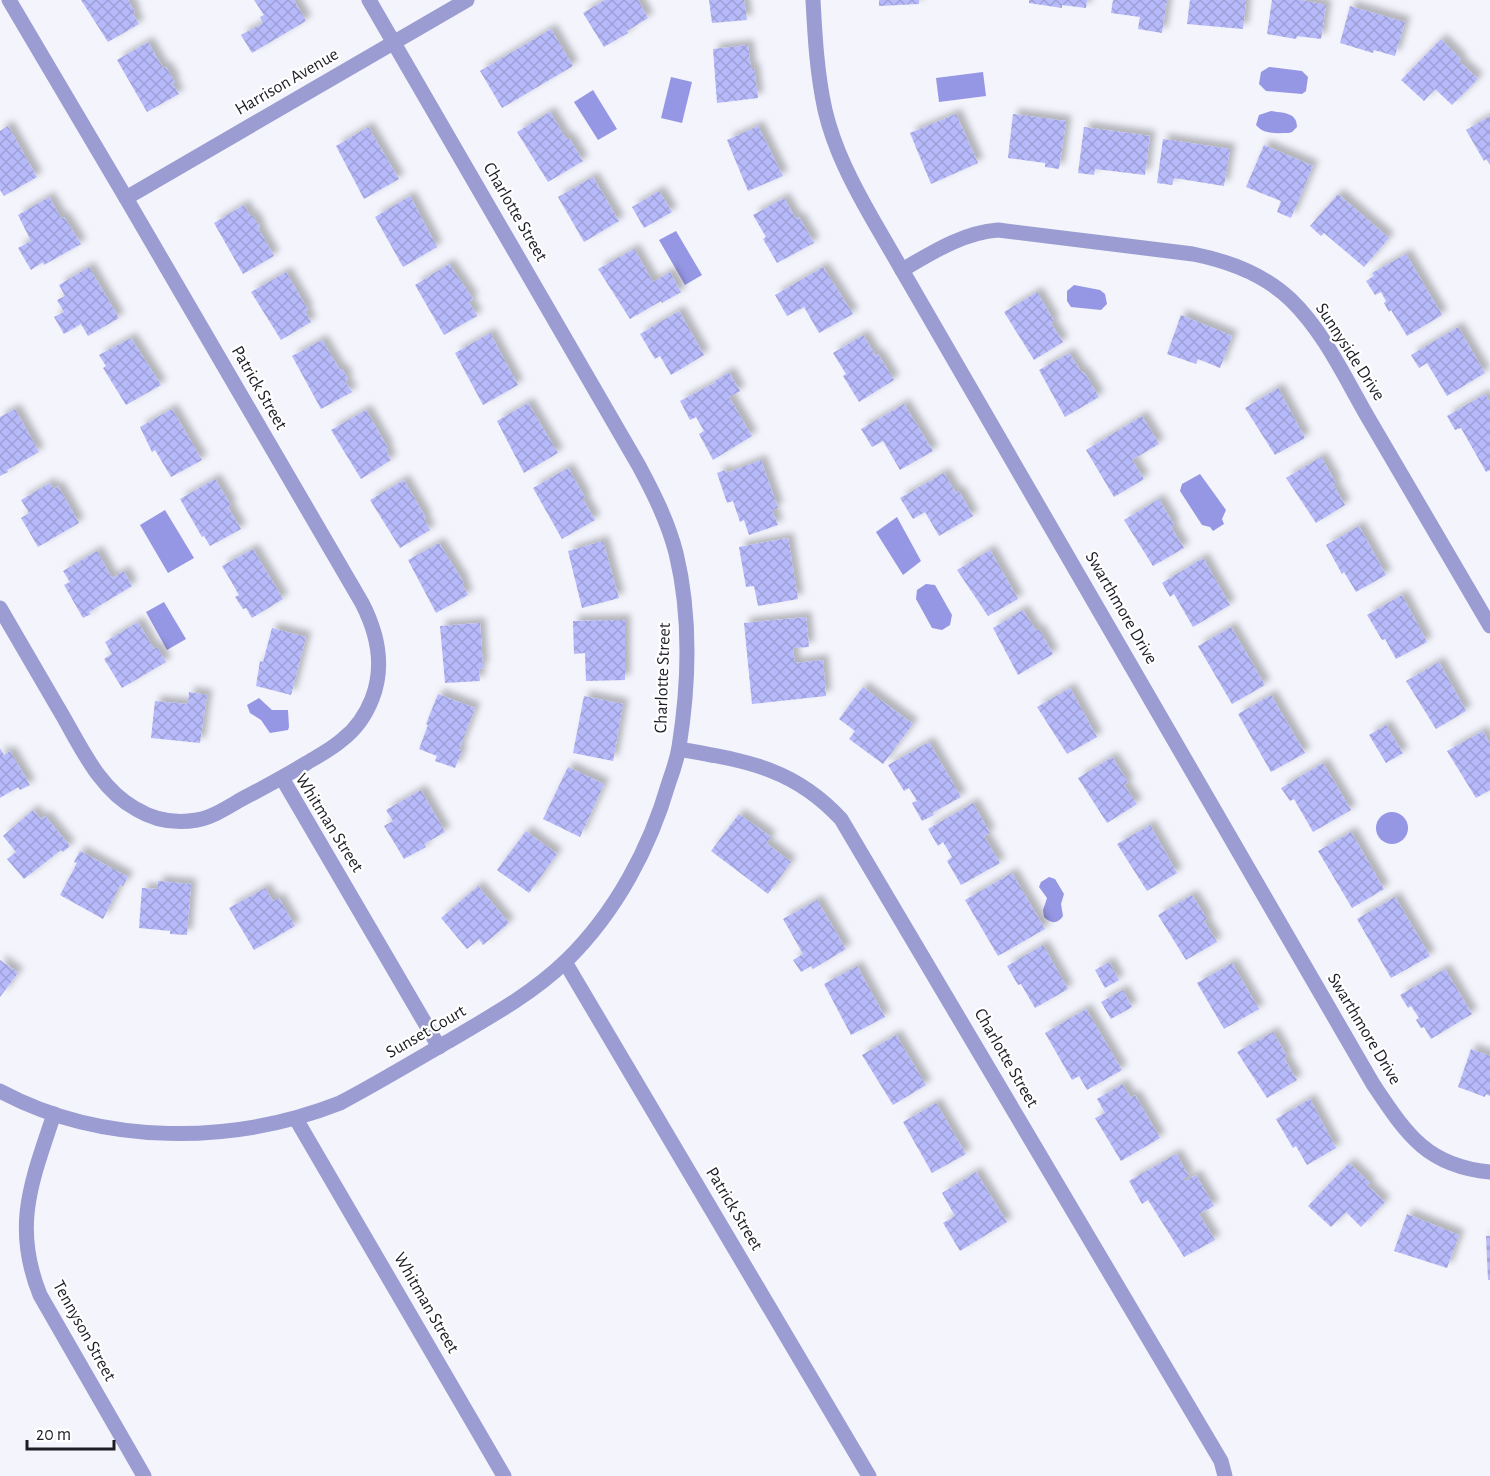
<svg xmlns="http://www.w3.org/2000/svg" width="1490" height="1476" viewBox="0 0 1490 1476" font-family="'Alegreya Sans',sans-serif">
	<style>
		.water { fill: #9596e4 }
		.building { fill: url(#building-cross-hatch); filter: url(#shadow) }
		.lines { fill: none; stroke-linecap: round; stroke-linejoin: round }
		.minor { stroke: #9a9cd2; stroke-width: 15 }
		.labels { text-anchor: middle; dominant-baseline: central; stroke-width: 4.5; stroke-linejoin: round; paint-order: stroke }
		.street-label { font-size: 18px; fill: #1d1e25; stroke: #fff }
	</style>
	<defs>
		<pattern id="building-cross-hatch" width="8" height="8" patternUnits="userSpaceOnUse" patternTransform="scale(1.5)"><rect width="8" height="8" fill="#b7bafa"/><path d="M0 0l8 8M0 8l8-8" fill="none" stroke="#9d9fd6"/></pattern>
		<filter id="shadow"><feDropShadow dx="5.5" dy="-5.5" stdDeviation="3" flood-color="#0004"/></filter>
	</defs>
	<rect width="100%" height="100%" fill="#f4f4fd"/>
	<g class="water">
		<polygon points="1269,67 1302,71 1308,77 1306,91 1302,94 1266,91 1259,84 1261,72"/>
		<polygon points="983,72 986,96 939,102 936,78"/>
		<polygon points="671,77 692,82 682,123 661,118"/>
		<polygon points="593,90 617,129 598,140 574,102"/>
		<path d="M1271 111C1283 113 1297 112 1297 127L1292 132 1289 133C1277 133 1264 135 1256 125L1259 115Z"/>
		<polygon points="676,231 702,275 685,285 659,240"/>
		<polygon points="1074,285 1100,290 1105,294 1107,304 1101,310 1071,307 1067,301 1067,291"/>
		<polygon points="1200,474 1226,510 1222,519 1224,524 1213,531 1210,527 1202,525 1180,491 1182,484"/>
		<polygon points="165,510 194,558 168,573 140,525"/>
		<polygon points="897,517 921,561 903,575 876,532"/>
		<polygon points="926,584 935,585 952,615 950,625 942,630 932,628 916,599 917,590"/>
		<polygon points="164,602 186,639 167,650 146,612"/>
		<polygon points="259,698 272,710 288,710 289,727 288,730 270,733 261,720 250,713 247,705"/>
		<circle cx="1392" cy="828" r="16"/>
		<path d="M1049 877 1055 879 1064 894 1061 904 1063 916C1058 924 1051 924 1044 917L1043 910 1047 898 1039 887 1041 882Z"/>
	</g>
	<g class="building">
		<polygon points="81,0 128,0 135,12 133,14 139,24 108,42"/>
		<polygon points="254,0 294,0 306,21 252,53 241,35 263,23 260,17 264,15"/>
		<polygon points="605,0 638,0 648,18 627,31 628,33 604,47 583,13"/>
		<polygon points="709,0 744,0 747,20 712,23"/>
		<polygon points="879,0 919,0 919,4 879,6"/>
		<polygon points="1029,0 1087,0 1086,8 1062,5 1062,8 1029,3"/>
		<polygon points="1113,0 1167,0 1162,33 1138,29 1140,17 1111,13"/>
		<polygon points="1190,0 1246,0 1243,29 1187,24"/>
		<polygon points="1272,0 1302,0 1326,5 1321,39 1297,36 1296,39 1267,34"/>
		<polygon points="1350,6 1405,22 1395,56 1374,50 1373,53 1340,43"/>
		<polygon points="551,29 573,66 502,108 480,71"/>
		<polygon points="1441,39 1461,59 1459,61 1478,79 1452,105 1435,89 1424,101 1401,80"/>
		<polygon points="148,42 163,68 166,67 175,82 172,83 179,94 147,112 117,60"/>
		<polygon points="748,45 751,69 754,68 758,98 717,103 713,49"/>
		<polygon points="550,112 566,139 569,138 583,161 548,182 517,132"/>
		<polygon points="956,114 978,163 931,184 910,133"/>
		<polygon points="1013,114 1066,121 1059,169 1045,167 1045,163 1008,158"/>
		<polygon points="1490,116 1490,165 1486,159 1484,161 1466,130"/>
		<polygon points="8,126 37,177 4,196 0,190 0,131"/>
		<polygon points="758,126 783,176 748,191 727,140"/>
		<polygon points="368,127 399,179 364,199 336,146"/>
		<polygon points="1084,127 1150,136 1145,175 1095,169 1094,175 1078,173"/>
		<polygon points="1163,139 1230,149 1224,186 1174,178 1172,185 1157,183"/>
		<polygon points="1264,145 1313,166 1291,218 1277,212 1281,201 1246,187"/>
		<polygon points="593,177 619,221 584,242 558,197"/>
		<polygon points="659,191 672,212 644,228 632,207"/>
		<polygon points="1338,194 1389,238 1364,267 1324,233 1321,236 1310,226"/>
		<polygon points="410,196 437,247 403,267 375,217"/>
		<polygon points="49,197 61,218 64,217 81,244 44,265 43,262 31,270 18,248 31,241 18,215"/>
		<polygon points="784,198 796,219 799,217 814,243 777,263 763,239 766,237 753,215"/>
		<polygon points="244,205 250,216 252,215 260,227 258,228 274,256 243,274 214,223"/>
		<polygon points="634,249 653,282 670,272 681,292 662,303 661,301 630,319 598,269"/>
		<polygon points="1406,254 1442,315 1407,336 1391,310 1389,312 1384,303 1386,301 1381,292 1375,295 1366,281 1374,276 1372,273"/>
		<polygon points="449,264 473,299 469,302 477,316 444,335 415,285"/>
		<polygon points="89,267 119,318 88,336 81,324 64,334 54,317 64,312 57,300 65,296 59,285"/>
		<polygon points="823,267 853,314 819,333 804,307 787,316 775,295"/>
		<polygon points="286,272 308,310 305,311 311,322 281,340 251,292"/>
		<polygon points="1037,292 1054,321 1051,323 1063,342 1034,360 1004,312"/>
		<polygon points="679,311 704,355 671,375 660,356 655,359 640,334"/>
		<polygon points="1181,315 1232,336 1220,368 1198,359 1196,364 1167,354"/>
		<polygon points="1458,327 1485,373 1447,396 1427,363 1419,368 1411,355"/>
		<polygon points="490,333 518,385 483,405 455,353"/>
		<polygon points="863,335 876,356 878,354 894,380 859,402 843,376 846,374 833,353"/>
		<polygon points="131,338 161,385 126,405 103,368 106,366 99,355"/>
		<polygon points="322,340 340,370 342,369 348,379 345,381 352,392 321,409 292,356"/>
		<polygon points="1069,353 1082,373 1084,372 1099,397 1065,417 1039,370"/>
		<polygon points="729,372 740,391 729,397 752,436 713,460 699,434 704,431 696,417 690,420 680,401 716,382 715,381"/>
		<polygon points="1278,388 1305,438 1275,455 1245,408"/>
		<polygon points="1485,394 1490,402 1490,470 1486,472 1461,428 1455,430 1447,416"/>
		<polygon points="528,403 558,453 524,473 497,421"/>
		<polygon points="904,404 933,451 900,470 883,441 872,447 861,429"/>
		<polygon points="15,409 39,452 7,470 8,472 0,476 0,417"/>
		<polygon points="172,409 202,460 171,477 155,450 152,452 140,427"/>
		<polygon points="366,410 388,448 386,449 391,460 361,479 331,430"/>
		<polygon points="1142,416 1159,444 1132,460 1144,479 1114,497 1086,450"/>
		<polygon points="1321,457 1336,483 1333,484 1345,505 1316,523 1286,478"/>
		<polygon points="761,460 778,508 772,510 778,525 749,535 744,520 740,522 733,501 727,503 717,473 725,470 726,473"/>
		<polygon points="568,468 585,497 583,499 595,520 562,539 533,488"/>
		<polygon points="944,473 956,493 959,491 973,516 939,536 925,512 913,519 900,498"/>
		<polygon points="215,479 231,505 228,507 241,529 210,546 204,536 202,537 180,499"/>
		<polygon points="404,480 426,518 424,519 430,530 400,548 370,500"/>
		<polygon points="50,483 54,489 58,486 79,523 38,547 21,518 29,513 21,500"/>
		<polygon points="1159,499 1174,525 1171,527 1184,548 1153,566 1124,520"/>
		<polygon points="1359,526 1386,575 1356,592 1344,572 1342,574 1326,545"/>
		<polygon points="788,538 798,599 758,606 754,586 746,587 739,547"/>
		<polygon points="603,541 619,598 582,608 568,551"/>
		<polygon points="439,543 464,583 462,584 468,595 436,613 408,560"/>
		<polygon points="253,549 283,599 252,618 246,608 243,609 235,597 239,595 222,566"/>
		<polygon points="990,550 1018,599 988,616 957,570"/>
		<polygon points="97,551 112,578 124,571 132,586 89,612 91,614 83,618 64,585 70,582 63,571"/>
		<polygon points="1203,558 1230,605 1193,627 1174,594 1170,597 1162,583"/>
		<polygon points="1402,595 1427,642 1396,659 1385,639 1382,640 1367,615"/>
		<polygon points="1023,610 1036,631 1039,629 1053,654 1018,675 993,628"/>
		<polygon points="806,617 809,647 793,648 795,663 823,660 826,696 752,704 744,623"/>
		<polygon points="625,620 625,680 586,681 585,653 574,654 573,621"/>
		<polygon points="138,622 154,649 157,647 166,662 122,688 104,659 112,654 105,642"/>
		<polygon points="480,623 483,668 479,669 480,681 445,683 440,626"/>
		<polygon points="1231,627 1265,685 1232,704 1198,646"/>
		<polygon points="272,628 306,637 291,695 256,686 260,661 263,662"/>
		<polygon points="1439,662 1466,711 1436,729 1406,681"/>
		<polygon points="863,687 913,724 883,764 849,739 855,731 839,719"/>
		<polygon points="1070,688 1097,737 1067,754 1037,707"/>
		<polygon points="189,692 207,695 200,743 151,738 155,701 188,704"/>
		<polygon points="438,694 475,708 459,750 462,751 455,768 435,761 437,756 419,749 428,725 426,724"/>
		<polygon points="1271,695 1305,753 1271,772 1238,714"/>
		<polygon points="584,696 623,704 613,761 573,753"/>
		<polygon points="1386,725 1403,753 1386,763 1369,735"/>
		<polygon points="1483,731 1490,744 1490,790 1476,798 1447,751"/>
		<polygon points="929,742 961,797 932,813 934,815 922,821 912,803 917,801 909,788 904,791 888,765"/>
		<polygon points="0,748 4,755 10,751 30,785 20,790 18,787 0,798"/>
		<polygon points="1112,757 1128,782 1124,785 1137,804 1107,823 1078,778"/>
		<polygon points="1323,763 1351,810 1313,832 1294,799 1290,801 1281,788"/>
		<polygon points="568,767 604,784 580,837 543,819"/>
		<polygon points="421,790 445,832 424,844 426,847 404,859 384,826 393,821 386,810"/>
		<polygon points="973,803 990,833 984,836 1000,863 961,885 947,861 952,857 943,842 938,846 928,829"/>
		<polygon points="33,810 41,819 45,816 70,846 63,852 61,850 24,879 7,859 16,852 3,836"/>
		<polygon points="739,814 771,837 766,843 791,862 768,894 711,851"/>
		<polygon points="1150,825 1177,873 1147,891 1117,844"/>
		<polygon points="526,831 557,854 529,893 497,870"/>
		<polygon points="1351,832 1384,889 1352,908 1318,851"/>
		<polygon points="80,851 128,877 123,886 120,885 103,919 60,895 77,863 74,862"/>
		<polygon points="1012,873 1045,929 998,956 965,900"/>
		<polygon points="158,881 191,884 187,935 170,934 170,931 139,928 142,888 157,889"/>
		<polygon points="478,886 509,923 483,945 479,939 467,949 441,918"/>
		<polygon points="265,888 273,901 279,898 295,926 254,950 229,908"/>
		<polygon points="1192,895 1207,919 1204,921 1217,942 1186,960 1158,915"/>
		<polygon points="1395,897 1430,956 1391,978 1357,919"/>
		<polygon points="817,900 846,949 813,969 811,966 801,972 793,960 803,954 783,919"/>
		<polygon points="1043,945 1068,989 1035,1008 1021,984 1018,985 1007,966"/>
		<polygon points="0,960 18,973 0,997"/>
		<polygon points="1109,962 1119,980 1105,988 1095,970"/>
		<polygon points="1232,963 1259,1009 1224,1029 1197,983"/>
		<polygon points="857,966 885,1017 851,1035 824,984"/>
		<polygon points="1445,969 1472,1014 1431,1039 1424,1027 1421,1028 1416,1020 1419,1018 1411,1006 1408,1008 1400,995"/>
		<polygon points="1123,990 1132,1007 1111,1019 1101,1002"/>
		<polygon points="1086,1009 1122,1070 1087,1090 1079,1076 1072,1080 1045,1033"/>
		<polygon points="1273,1032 1287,1056 1284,1058 1297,1080 1267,1098 1237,1052"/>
		<polygon points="896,1035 926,1085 893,1105 862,1055"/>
		<polygon points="1471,1049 1490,1056 1490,1096 1486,1094 1485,1097 1458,1087"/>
		<polygon points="1122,1084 1131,1098 1135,1095 1160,1138 1121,1161 1095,1118 1105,1113 1097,1099"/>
		<polygon points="1310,1099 1336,1148 1307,1165 1296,1146 1293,1148 1276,1119"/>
		<polygon points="936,1103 966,1154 932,1173 903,1122"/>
		<polygon points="1176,1154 1189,1176 1183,1179 1185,1181 1196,1175 1214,1206 1199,1214 1215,1240 1184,1257 1148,1200 1142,1204 1129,1181"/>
		<polygon points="1349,1163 1370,1183 1367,1185 1385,1202 1361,1227 1346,1212 1331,1227 1308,1206"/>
		<polygon points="976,1172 1007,1222 960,1251 943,1223 955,1216 942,1193"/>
		<polygon points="1407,1214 1459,1235 1447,1268 1394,1251"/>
		<polygon points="1486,1236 1490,1236 1490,1280 1488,1280"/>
	</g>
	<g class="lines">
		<g class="minor">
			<path d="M813 0C815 37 817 74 825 110 834 149 853 185 873 220L1373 1084C1406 1133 1426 1166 1490 1172"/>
			<polyline points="126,198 467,0"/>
			<path d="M902 270C933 252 962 233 998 230L1193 254C1228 261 1264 274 1291 300 1325 333 1346 380 1370 421 1410 490 1450 558 1490 626"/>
			<path d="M0 608C19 641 38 673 57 706 79 742 97 788 136 809 156 821 175 824 197 820 213 817 228 807 242 799 263 788 285 776 305 764 318 756 332 749 343 739 356 729 366 714 372 699 385 666 378 634 362 603L126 198 9 0"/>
			<path d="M679 749C745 761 793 767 841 819L1221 1461 1225 1476"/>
			<polyline points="282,778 439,1047"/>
			<polyline points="565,962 869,1476"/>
			<path d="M0 1091C103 1146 233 1145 340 1103 376 1084 411 1063 447 1042 488 1018 532 994 566 961 616 912 650 848 669 782 673 771 677 759 679 747 689 684 691 615 676 553 668 522 654 494 639 466L369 0"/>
			<path d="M54 1114C32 1181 12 1225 40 1295L144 1476"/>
			<polyline points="296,1119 504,1476"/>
		</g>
	</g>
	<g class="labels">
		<g class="street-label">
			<text transform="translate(287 82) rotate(-30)">Harrison Avenue</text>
			<text transform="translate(515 212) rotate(60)">Charlotte Street</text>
			<text transform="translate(1350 352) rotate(57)">Sunnyside Drive</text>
			<text transform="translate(259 388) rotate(60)">Patrick Street</text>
			<text transform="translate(1121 608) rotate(60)">Swarthmore Drive</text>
			<text transform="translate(663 678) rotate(-88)">Charlotte Street</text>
			<text transform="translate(329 823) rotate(58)">Whitman Street</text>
			<text transform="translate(1364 1029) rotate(59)">Swarthmore Drive</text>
			<text transform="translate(426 1032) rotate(-30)">Sunset Court</text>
			<text transform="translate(1006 1058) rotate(60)">Charlotte Street</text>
			<text transform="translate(734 1209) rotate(59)">Patrick Street</text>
			<text transform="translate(426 1303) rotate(60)">Whitman Street</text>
			<text transform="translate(84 1331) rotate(61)">Tennyson Street</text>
		</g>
	</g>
	<path d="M27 1440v9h87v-9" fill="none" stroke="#1d1e25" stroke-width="3"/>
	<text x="36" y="1440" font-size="18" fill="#1d1e25" stroke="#ffffff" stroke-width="4.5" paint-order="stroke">20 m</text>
</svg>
